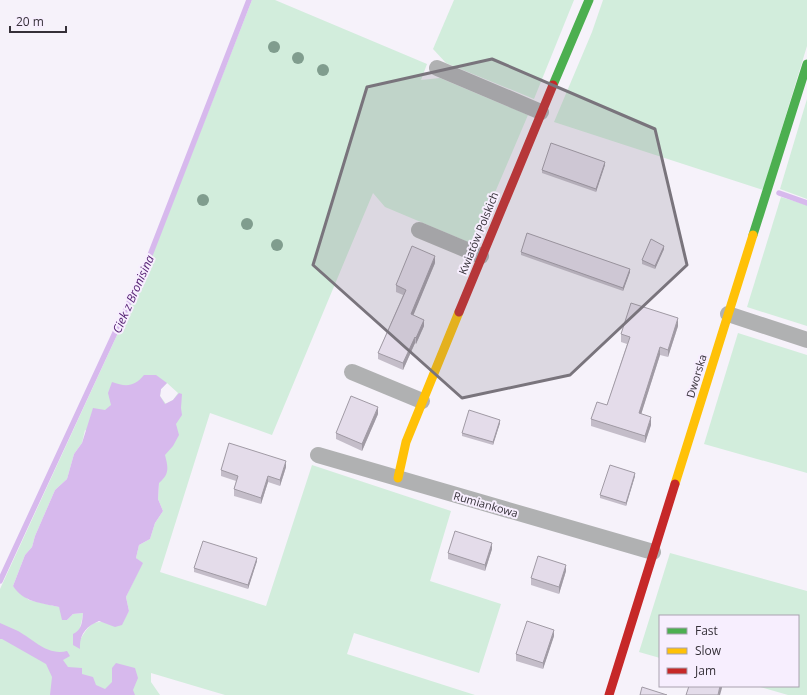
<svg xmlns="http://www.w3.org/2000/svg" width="807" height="695" viewBox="0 0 807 695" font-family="'Open Sans',sans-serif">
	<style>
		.green { fill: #d2eddc; fill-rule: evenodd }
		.water { fill: #d7b9ed }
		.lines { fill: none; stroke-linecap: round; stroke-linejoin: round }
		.stream { stroke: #d7b9ed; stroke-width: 5.5 }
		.street { stroke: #b0b1b2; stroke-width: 16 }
		.fast { stroke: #4caf50; stroke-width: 9 }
		.slow { stroke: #ffc107; stroke-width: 9 }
		.jam { stroke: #c62828; stroke-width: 9 }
		.tree { fill: #809d8e }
		.wall { fill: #c4bdc9 }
		.shaded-wall { fill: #a09aa4 }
		.building { fill: #e4dcea; stroke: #a09aa4 }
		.marked { fill: #79747c; fill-opacity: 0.2; stroke: #79747c; stroke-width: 3; stroke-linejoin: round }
		.labels { text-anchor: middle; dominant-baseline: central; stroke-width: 4; stroke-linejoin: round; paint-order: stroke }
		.street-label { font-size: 11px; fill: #353038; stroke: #f7eefe }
		.water-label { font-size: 12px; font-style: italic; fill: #562274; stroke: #f7eefe }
	</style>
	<rect width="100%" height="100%" fill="#f6f2fa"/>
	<g class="green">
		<path d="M252 0H275L427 64 421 80 440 78 528 115 473 244 385 207 373 193 272 435 210 413 160 572 266 606 312 465 451 511 430 581 501 604 479 673 354 633 347 654 475 695H225L151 673V682L160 695H0V589L141 283ZM167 383 178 393 173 400 166 404 160 396 161 389ZM85 430 159 483 158 499 163 511 155 523 150 539 139 545 136 558 142 563 126 597 129 611 121 625C97 622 94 616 80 640 78 630 82 623 83 613L73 614 67 620 59 607 29 600 13 586 25 555 32 547 35 536 55 490 67 479 74 454 82 443Z"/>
		<polygon points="454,0 574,0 534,99 446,63 433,49"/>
		<polygon points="603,0 807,0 807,46 763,190 554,122 592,32"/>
		<polygon points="807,99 807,199 780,189"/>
		<polygon points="781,197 807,205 807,326 747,307"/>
		<polygon points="738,333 807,355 807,473 704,444"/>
		<polygon points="670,553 807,591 807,695 788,695 757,686 798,686 798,616 660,616 660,658 639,652"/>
	</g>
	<g class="water">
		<path d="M144 375H156L167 383 161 389 160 396 165 404 173 400 179 393 182 394 181 408 182 415 176 424 179 435 173 446 165 455C168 467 170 474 159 483L158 499 163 511 155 523 150 539 139 545 136 558 143 563 126 597 129 611 122 625 115 627 99 621C87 626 79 634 80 649L73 645V634C82 630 82 622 83 613L73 614 67 620H62L59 607C41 603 23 602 13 586L25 555 32 547 35 536 55 490 67 479 74 454 82 443 93 408 105 410 111 405 108 393 112 382C126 387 134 387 144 375Z"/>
		<path d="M0 623C6 626 12 628 18 631 34 640 48 656 67 651L70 656 63 660 68 667 82 668V674L93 677 96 685 105 689 112 682V668L116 663 135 668 138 678 133 690 135 695H50L52 677 46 664 2 639H0Z"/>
	</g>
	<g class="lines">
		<g class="stream">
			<polyline points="779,193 807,203"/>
			<polyline points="0,581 145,268 249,0"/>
		</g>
		<g class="street">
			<polyline points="437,68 541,112"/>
			<polyline points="419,230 481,256"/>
			<polyline points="728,314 807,340"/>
			<polyline points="352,372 422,401"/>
			<polyline points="318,455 653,552"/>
		</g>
		<g class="fast">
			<polyline points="553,85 589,0"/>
			<polyline points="753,235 807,64"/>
		</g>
		<g class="slow">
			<polyline points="398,478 406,442 459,312"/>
			<polyline points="675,484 753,235"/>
		</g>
		<g class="jam">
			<polyline points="459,312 553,85"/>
			<polyline points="609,695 675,484"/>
		</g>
	</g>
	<g class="tree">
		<circle cx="274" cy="47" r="6"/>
		<circle cx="298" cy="58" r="6"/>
		<circle cx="323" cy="70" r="6"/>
		<circle cx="203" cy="200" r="6"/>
		<circle cx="247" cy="224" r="6"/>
		<circle cx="277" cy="245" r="6"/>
	</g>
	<g class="wall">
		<polygon points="605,165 596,192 542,173 542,170"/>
		<polygon points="664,249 655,269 642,264 642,260"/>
		<polygon points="521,252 630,272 623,291 521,255"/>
		<polygon points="435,263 413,315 424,326 416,344 415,343 403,370 378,359 378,353 403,295 396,292 396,285"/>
		<polygon points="678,326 668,357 660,355 641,414 651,425 645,443 591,426 591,419 607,405 627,344 621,342 621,334"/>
		<polygon points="378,414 362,451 336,439 336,433"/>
		<polygon points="500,423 493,445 462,436 462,433"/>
		<polygon points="286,467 280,486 268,482 261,504 234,496 234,489 236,481 221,476 221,470"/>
		<polygon points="635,476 626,506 600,498 600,495"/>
		<polygon points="492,549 485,571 448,559 448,553"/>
		<polygon points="257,561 248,589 194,572 194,568"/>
		<polygon points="566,571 559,594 531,585 531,578"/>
		<polygon points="554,636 543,669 516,661 516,654"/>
	</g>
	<g class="shaded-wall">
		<polygon points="605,162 605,165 596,192 596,189"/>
		<polygon points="664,246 664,249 655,269 655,266"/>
		<polygon points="435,256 435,263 411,321 411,314"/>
		<polygon points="630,269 630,272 623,291 623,288"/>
		<polygon points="678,318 678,326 668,357 668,350"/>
		<polygon points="424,320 424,326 416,344 416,338"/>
		<polygon points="415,337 415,343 403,370 403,363"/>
		<polygon points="660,347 660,355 639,421 639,413"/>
		<polygon points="378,407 378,414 362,451 362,444"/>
		<polygon points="651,417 651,425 645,443 645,436"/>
		<polygon points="500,420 500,423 493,445 493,442"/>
		<polygon points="286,461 286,467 280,486 280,480"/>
		<polygon points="635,473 635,476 626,506 626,503"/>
		<polygon points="268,476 268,482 261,504 261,498"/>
		<polygon points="492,543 492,549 485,571 485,565"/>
		<polygon points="257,558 257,561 248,589 248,585"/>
		<polygon points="566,565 566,571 559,594 559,587"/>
		<polygon points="554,630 554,636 543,669 543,663"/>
		<polygon points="720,686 722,686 722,688 720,695 718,695"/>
	</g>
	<g class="building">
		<polygon points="551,143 605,162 596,189 542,170"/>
		<polygon points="527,233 630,269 623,288 521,252"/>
		<polygon points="651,239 664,246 655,266 642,260"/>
		<polygon points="412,246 435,256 411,314 424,320 416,338 415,337 403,363 378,353 406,290 396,285"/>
		<polygon points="631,303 678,318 668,350 660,347 639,413 651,417 645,436 591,419 597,402 607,405 630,337 621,334"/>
		<polygon points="351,396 378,407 362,444 336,433"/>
		<polygon points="469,410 500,420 493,442 462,433"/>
		<polygon points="229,443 286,461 280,480 268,476 261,498 234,489 238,476 221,470"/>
		<polygon points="610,465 635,473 626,503 600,495"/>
		<polygon points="455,531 492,543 485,565 448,553"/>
		<polygon points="203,541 257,558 248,585 194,568"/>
		<polygon points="538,556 566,565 559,587 531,578"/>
		<polygon points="527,621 554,630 543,663 516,654"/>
		<polygon points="689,686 720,686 718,695 686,695"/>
		<polygon points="642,687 667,695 640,695"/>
	</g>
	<path class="marked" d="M492 59 655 129 687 265 570 375 462 398 313 265 367 87Z"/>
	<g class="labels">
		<g class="street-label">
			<text transform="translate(478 233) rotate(-68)">Kwiatów Polskich</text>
			<text transform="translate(696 376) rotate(-73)">Dworska</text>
			<text transform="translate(486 504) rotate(16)">Rumiankowa</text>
		</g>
		<g class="water-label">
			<text transform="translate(133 294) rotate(-66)">Ciek z Bronisina</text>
		</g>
	</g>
	<rect x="659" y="615" width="140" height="72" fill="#f7eefe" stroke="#a9a2af"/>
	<rect x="667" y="628" width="20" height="6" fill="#4caf50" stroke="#a9a2af"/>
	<text x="695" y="635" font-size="12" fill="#353038">Fast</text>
	<rect x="667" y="648" width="20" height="6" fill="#ffc107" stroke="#a9a2af"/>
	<text x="695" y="655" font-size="12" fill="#353038">Slow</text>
	<rect x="667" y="668" width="20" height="6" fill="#c62828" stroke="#a9a2af"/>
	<text x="695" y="675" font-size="12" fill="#353038">Jam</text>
	<path d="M10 26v6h56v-6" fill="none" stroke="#353038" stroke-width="2"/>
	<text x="16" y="26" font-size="12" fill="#353038" stroke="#f7eefe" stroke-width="3" paint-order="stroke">20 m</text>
</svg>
